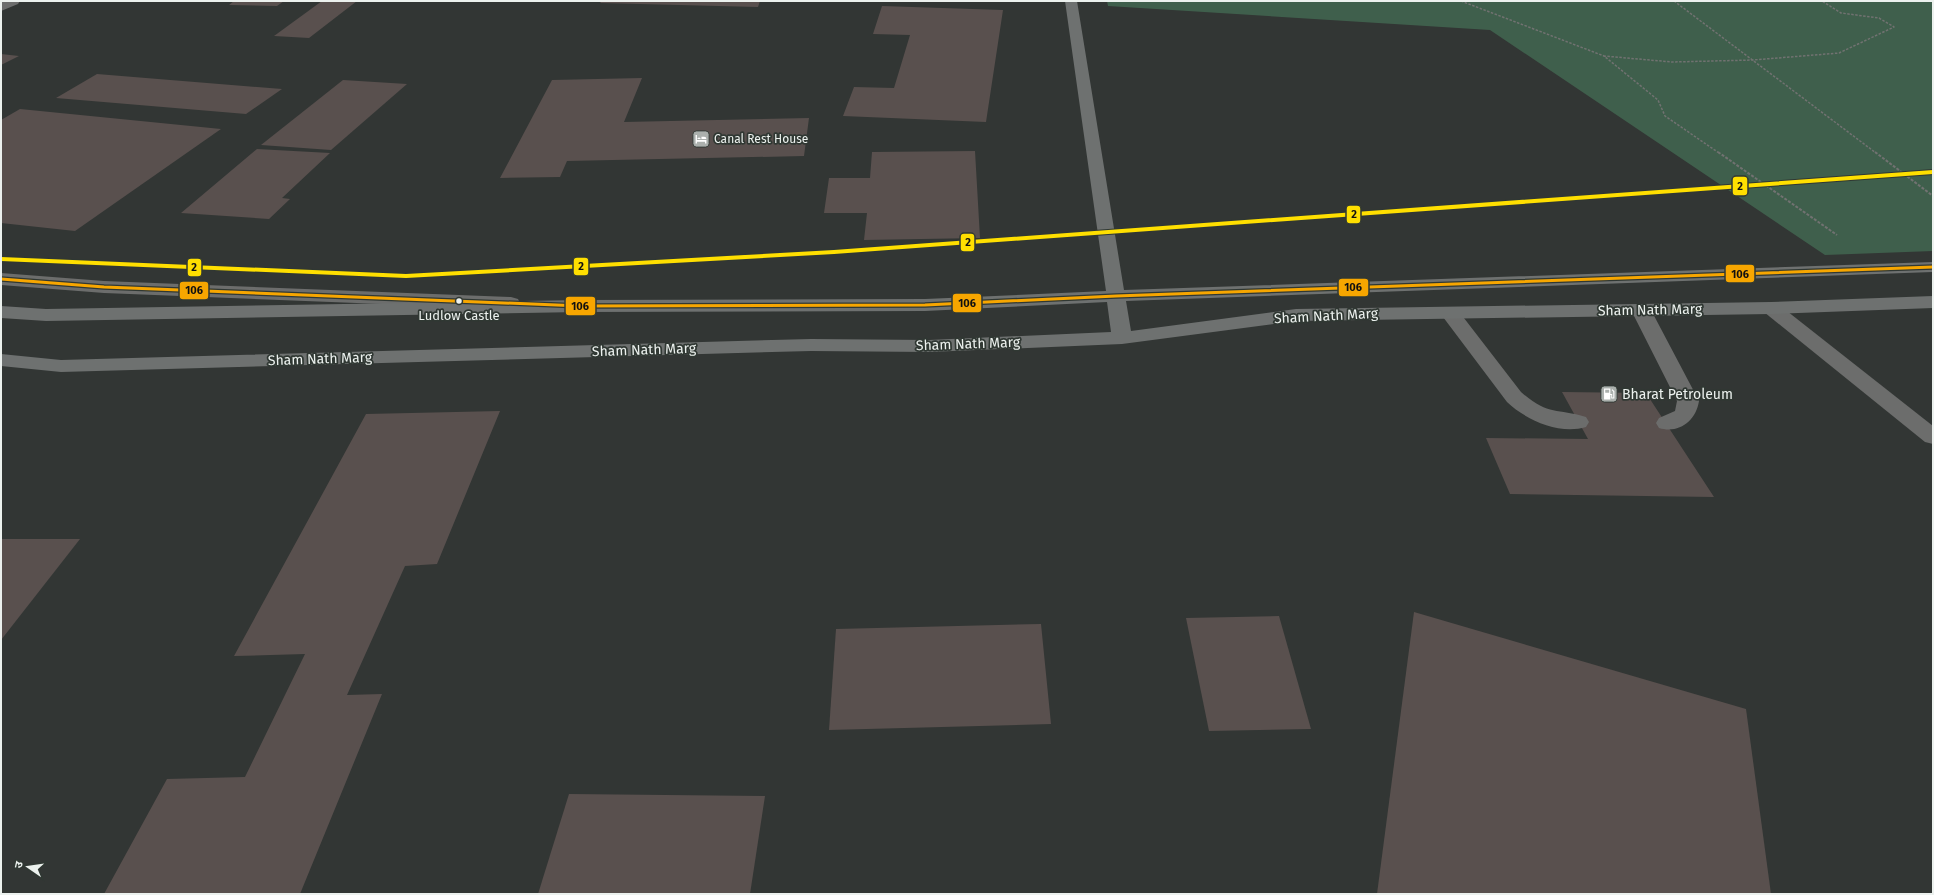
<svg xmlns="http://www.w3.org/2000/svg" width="1934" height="895" viewBox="0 0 1934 895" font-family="'Fira Sans','Noto Sans Devanagari',sans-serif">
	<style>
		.green { fill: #3f5f4c }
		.building { fill: #59504e }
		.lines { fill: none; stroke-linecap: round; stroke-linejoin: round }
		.path-far1 { stroke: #717271; stroke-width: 1.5; stroke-dasharray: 2.5 1.5; stroke-linecap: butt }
		.path { stroke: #717271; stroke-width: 2; stroke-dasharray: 3 1.5; stroke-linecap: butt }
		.service { fill: #6c6d6c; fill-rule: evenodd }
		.minor { fill: #6c6d6c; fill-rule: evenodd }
		.secondary { fill: #6e7170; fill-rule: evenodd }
		.bus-1-casing { stroke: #303833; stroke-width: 5.5 }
		.bus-1 { stroke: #f7a600; stroke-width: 3 }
		.metro-1-casing { stroke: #303833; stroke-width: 6 }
		.metro-1 { stroke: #ffdf00; stroke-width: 4 }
		.bus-dot { fill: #ecf1ee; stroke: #303833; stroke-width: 1.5 }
		.labels { text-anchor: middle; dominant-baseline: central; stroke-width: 3.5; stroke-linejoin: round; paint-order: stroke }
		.far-poi-label { font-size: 12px; fill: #ecf1ee; stroke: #303833; text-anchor: start }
		.bus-label { font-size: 13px; fill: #ecf1ee; stroke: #303833 }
		.street-label { font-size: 14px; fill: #ecf1ee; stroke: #303833 }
		.poi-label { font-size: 14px; fill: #ecf1ee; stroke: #303833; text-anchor: start }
		.line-badge { stroke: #303833; stroke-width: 1.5 }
		.pale-badge-label { font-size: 11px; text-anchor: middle; font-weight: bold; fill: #111 }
	</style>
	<rect width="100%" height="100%" fill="#323634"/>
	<polygon class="green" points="1107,1 1933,1 1933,251 1825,255 1490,30 1108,6"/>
	<g class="building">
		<polygon points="234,1 284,1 277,6 229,5"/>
		<polygon points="322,1 357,1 309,38 274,36"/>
		<polygon points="602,1 760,1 758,7 600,3"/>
		<polygon points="882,6 1003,10 986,122 843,116 854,87 894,88 910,35 873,34"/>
		<polygon points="1,54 19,56 1,65"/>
		<polygon points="97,74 282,89 246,114 56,98"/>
		<polygon points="642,78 624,122 809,118 804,156 567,161 560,177 500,178 552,80"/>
		<polygon points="343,80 407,84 331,150 261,145"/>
		<polygon points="20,109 221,129 75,231 1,223 1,120"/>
		<polygon points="257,149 330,153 282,198 290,199 269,219 181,213"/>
		<polygon points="975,151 980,238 864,240 867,213 824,213 829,178 870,178 872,152"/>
		<polygon points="1562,392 1646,393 1714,497 1510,494 1486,438 1588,439"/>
		<polygon points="500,411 437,564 405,566 347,695 382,694 300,894 104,894 167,779 245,777 305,654 234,656 366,414"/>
		<polygon points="1,539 80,539 1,640"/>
		<polygon points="1414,612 1746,709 1771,894 1377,894"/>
		<polygon points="1279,616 1311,729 1209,731 1186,618"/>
		<polygon points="1041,624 1051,724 829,730 836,629"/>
		<polygon points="569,794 765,796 750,894 538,894"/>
	</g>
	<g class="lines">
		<g class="path-far1">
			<polyline points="1461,1 1604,56"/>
			<polyline points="1674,1 1876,153"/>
			<polyline points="1719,153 1665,116 1658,100 1604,56 1672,62 1753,60 1839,53 1894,27 1879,18 1841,13 1822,1"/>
		</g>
		<g class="path">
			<polyline points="1718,152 1837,235"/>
			<polyline points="1875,152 1933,196"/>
		</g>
		<g class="service">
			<path d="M1641 304 1648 306 1651 310 1699 401C1696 421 1679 434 1659 428L1656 423 1659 418 1675 411 1677 401 1631 310 1634 306Z"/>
			<path d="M1450 307 1457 309 1521 392C1548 416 1556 408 1586 417L1589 422 1586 427C1559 435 1526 420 1507 402L1440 313 1443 309Z"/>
		</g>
		<g class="minor">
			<polygon points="4,1 20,1 18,4 1,11 1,2"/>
			<polygon points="1,273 104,281 511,297 518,299 520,303 518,307 511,309 104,293 1,285"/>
			<polygon points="1771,302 1778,304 1933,426 1933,444 1925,442 1764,312 1761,308 1764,304"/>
		</g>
		<polygon class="secondary" points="1065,1 1077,1 1124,290 1933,262 1933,272 1126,301 1131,331 1296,309 1771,302 1933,296 1933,308 1771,314 1296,321 1122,344 929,352 811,351 61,372 1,366 1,354 61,360 811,339 929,340 1111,332 1107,302 925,311 581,312 46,321 1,318 1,306 46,309 581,300 925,299 1106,291"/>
		<g class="bus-1-casing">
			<polyline id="bus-1" points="1,279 104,287 581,306 925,305 1116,296 1933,267"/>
		</g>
		<use href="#bus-1" class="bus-1"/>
		<g class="metro-1-casing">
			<polyline id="metro-1" points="1,259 406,276 834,252 1933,172"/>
		</g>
		<use href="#metro-1" class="metro-1"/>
	</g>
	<defs>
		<g id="hotel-square" transform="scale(0.9)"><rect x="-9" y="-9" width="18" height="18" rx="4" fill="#abb0ad" stroke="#303833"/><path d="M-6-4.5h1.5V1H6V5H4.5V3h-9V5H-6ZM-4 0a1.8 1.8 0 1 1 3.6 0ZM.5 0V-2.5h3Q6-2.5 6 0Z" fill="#fff"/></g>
		<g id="fuel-square" transform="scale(0.9)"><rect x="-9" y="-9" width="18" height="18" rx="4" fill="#abb0ad" stroke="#303833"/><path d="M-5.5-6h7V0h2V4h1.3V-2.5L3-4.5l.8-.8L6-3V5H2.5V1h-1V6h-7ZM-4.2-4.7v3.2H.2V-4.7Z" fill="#fff"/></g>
	</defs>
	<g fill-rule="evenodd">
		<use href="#hotel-square" x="701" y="139"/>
		<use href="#fuel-square" x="1609" y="394"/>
	</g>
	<circle class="bus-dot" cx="459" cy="301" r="3.5"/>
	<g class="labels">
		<g class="far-poi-label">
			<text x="714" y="139">Canal Rest House</text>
		</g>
		<g class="bus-label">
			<text x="459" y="315">Ludlow Castle</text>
		</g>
		<g class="street-label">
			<text transform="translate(1650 310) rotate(-1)">Sham Nath Marg</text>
			<text transform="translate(1326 316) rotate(-3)">Sham Nath Marg</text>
			<text transform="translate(968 344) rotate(-2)">Sham Nath Marg</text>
			<text transform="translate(644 350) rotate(-2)">Sham Nath Marg</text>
			<text transform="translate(320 359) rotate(-2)">Sham Nath Marg</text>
		</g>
		<g class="poi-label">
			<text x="1622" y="394">Bharat Petroleum</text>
		</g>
	</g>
	<g class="line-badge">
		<rect x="1732" y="176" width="16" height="20" rx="4" fill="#ffdf00"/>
		<rect x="1346" y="205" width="15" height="19" rx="4" fill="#ffdf00"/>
		<rect x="960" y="233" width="15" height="19" rx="4" fill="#ffdf00"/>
		<rect x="573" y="257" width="16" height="19" rx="4" fill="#ffdf00"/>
		<rect x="187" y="258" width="15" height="19" rx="4" fill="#ffdf00"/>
		<rect x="1725" y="264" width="30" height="19" rx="4" fill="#f7a600"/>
		<rect x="1338" y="278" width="31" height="19" rx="4" fill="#f7a600"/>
		<rect x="179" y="281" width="30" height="19" rx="4" fill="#f7a600"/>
		<rect x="952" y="293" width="30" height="20" rx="4" fill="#f7a600"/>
		<rect x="565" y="296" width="31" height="20" rx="4" fill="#f7a600"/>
	</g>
	<g class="pale-badge-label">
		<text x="1740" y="190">2</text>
		<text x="1354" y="218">2</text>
		<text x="968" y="246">2</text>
		<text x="581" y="270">2</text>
		<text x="194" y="271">2</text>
		<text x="1740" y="278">106</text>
		<text x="1353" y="291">106</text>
		<text x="194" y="294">106</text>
		<text x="967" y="307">106</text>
		<text x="580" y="310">106</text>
	</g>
	<rect width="1934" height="895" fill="none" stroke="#ecf1ee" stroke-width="4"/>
	<g transform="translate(28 867) rotate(283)" stroke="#303833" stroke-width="3" paint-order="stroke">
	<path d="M0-3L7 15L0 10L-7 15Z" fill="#ecf1ee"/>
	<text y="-6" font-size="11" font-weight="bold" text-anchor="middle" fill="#ecf1ee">उ</text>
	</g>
</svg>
